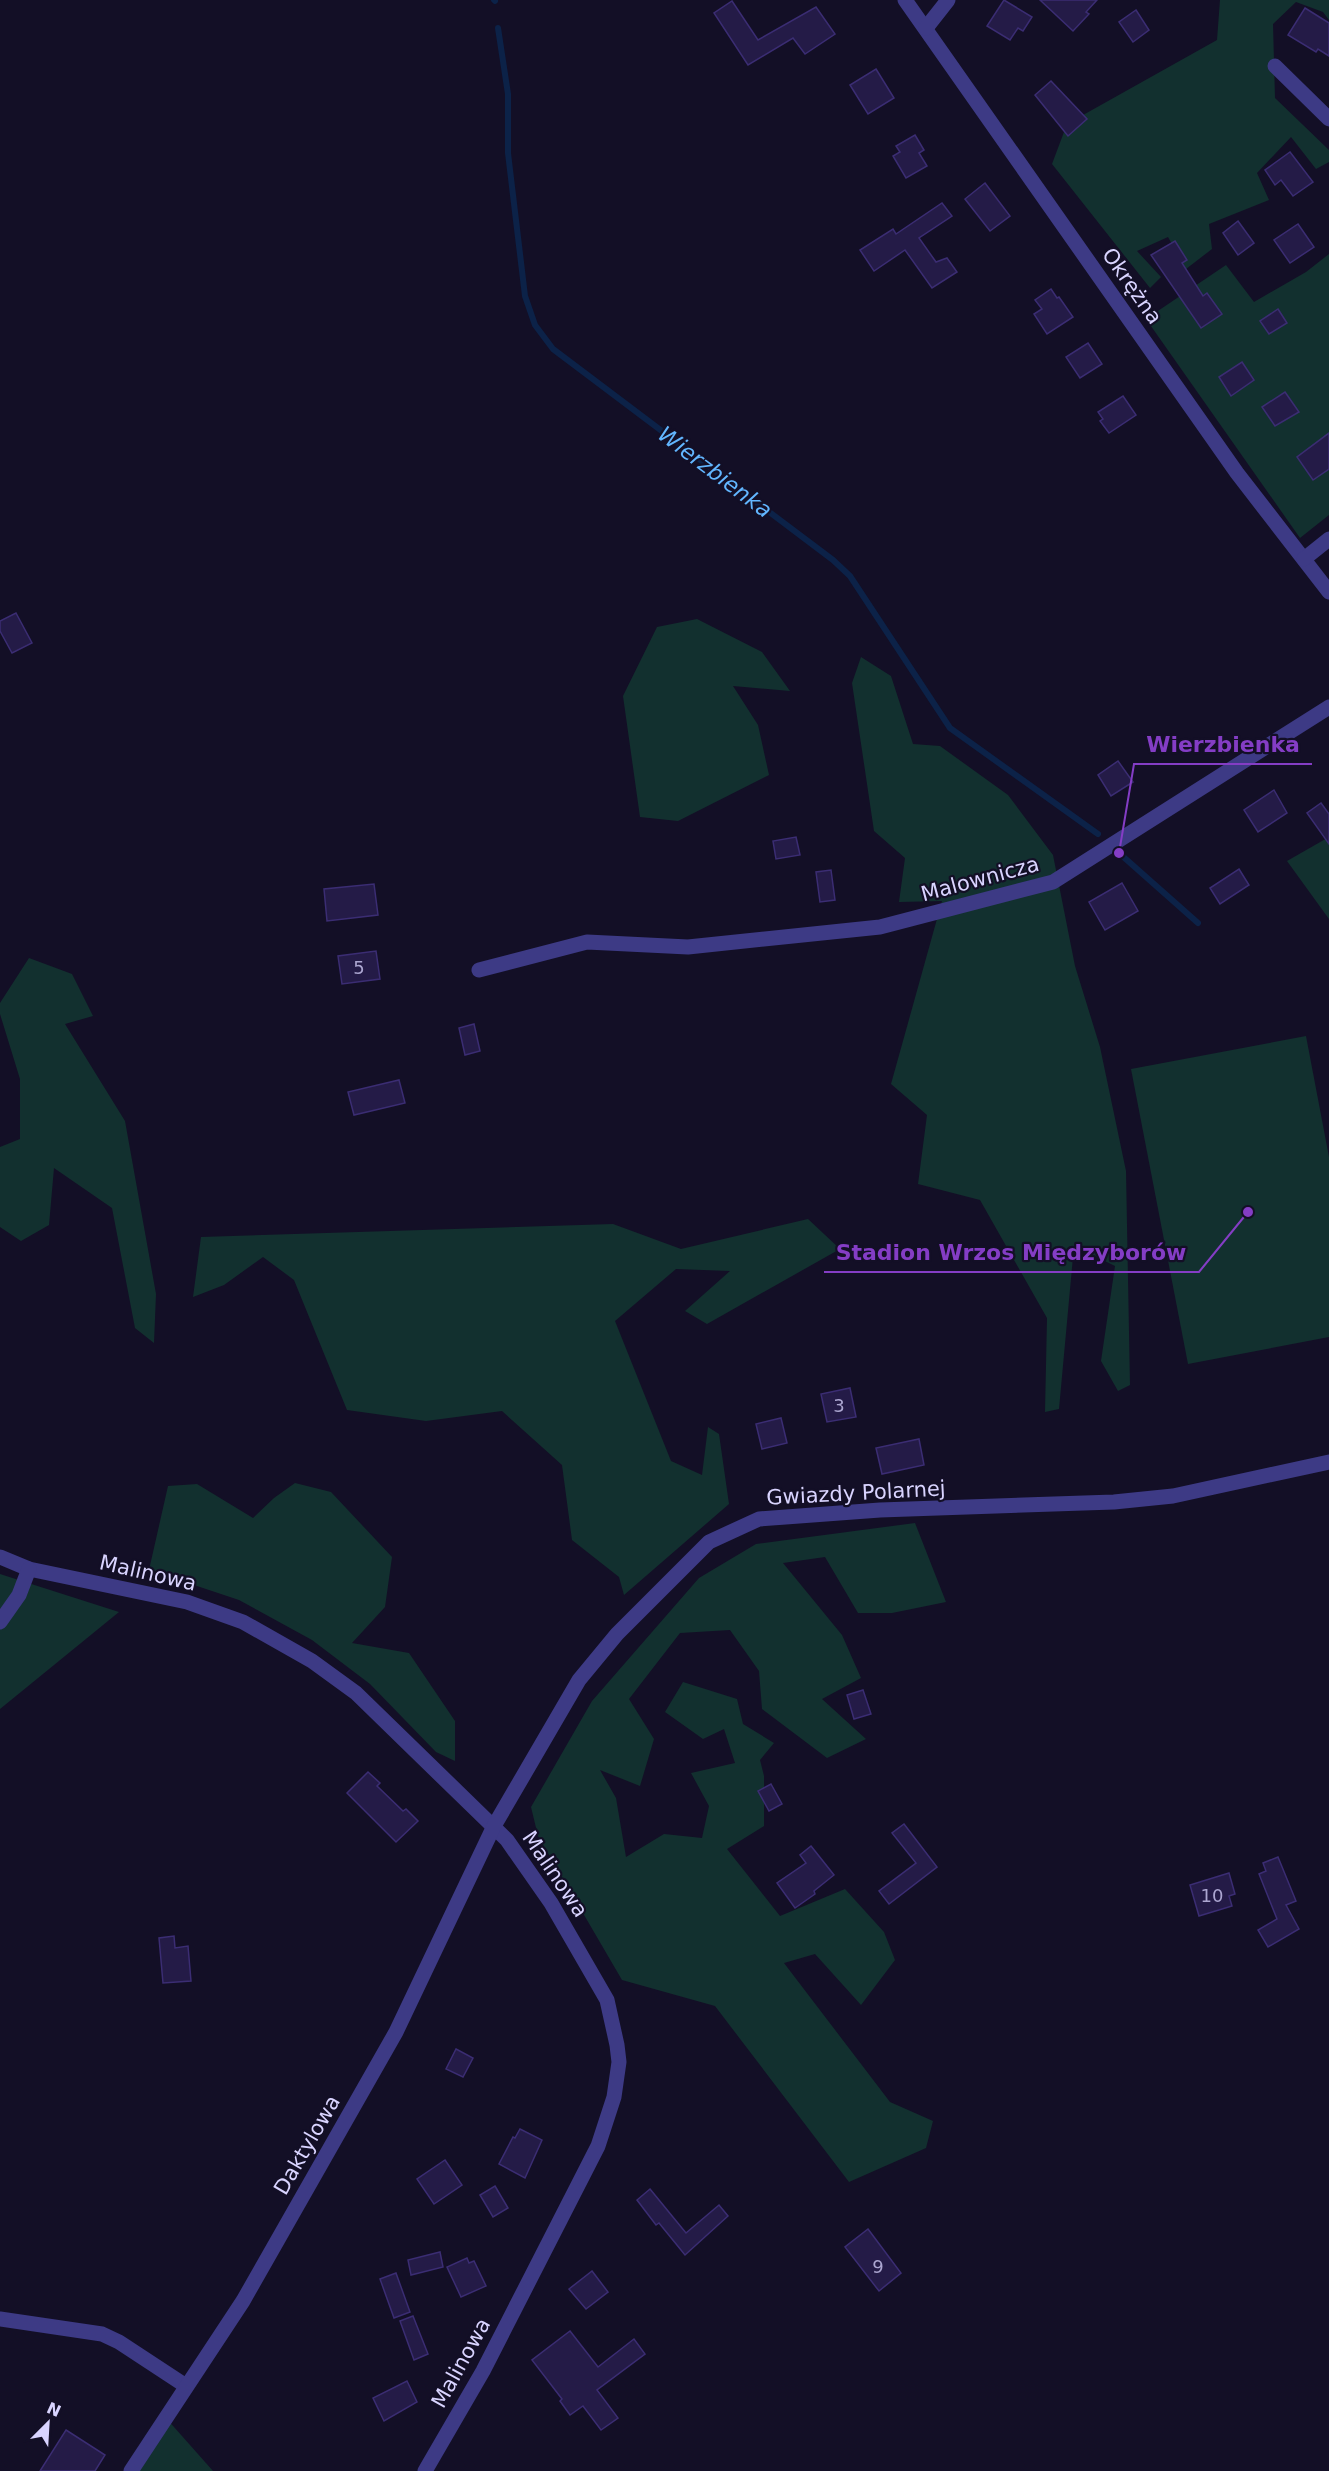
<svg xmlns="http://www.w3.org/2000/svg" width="1329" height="2471" viewBox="0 0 1329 2471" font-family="'DejaVu Sans',sans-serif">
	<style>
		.green { fill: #12302f }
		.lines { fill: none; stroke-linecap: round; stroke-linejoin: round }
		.stream { stroke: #0c2248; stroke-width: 6 }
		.building { fill: #241b47; stroke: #3b2d73; stroke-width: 1.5 }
		.minor { stroke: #3d3a85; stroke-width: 15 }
		.labels { text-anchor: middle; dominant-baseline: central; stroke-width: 4.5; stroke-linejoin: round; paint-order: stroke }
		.number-label { font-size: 18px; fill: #aca6d1 }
		.street-label { font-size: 21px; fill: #d9d4ff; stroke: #130f26 }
		.water-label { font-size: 22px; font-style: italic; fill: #62b6ff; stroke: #130f26 }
		.leader { fill: none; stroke: #843dc5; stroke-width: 2 }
		.callout-dot { fill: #843dc5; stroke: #130f26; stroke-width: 2 }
		.callout-label { font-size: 22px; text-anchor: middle; font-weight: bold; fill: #843dc5; stroke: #130f26; stroke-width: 4.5; stroke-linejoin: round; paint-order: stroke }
	</style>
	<rect width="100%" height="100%" fill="#130f26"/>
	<g class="green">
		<polygon points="1220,0 1329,0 1329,20 1323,12 1296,2 1273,24 1275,98 1329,150 1329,162 1316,169 1291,137 1257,173 1269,200 1209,224 1212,249 1186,269 1168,237 1137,251 1161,277 1150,288 1052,164 1067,124 1217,40"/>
		<polygon points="1329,254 1329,515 1300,538 1146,319 1226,265 1254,302 1306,272"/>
		<polygon points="697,619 762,652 790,691 733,686 758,725 769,775 678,821 640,817 623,696 657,627"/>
		<polygon points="861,657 891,676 913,744 940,746 1008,795 1053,855 1075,966 1100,1047 1126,1171 1130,1385 1118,1391 1101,1361 1115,1266 1074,1246 1059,1409 1045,1412 1047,1318 980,1200 918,1184 927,1115 891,1084 942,901 899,902 905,858 874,831 852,683"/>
		<polygon points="1329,837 1329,919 1287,861"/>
		<polygon points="29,958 72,974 93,1016 65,1024 125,1121 156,1294 154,1343 135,1328 112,1208 54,1168 49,1225 21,1241 0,1227 0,1147 20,1139 20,1079 0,1014 0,1003"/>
		<polygon points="1306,1036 1329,1157 1329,1337 1188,1364 1131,1069"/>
		<polygon points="808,1219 840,1249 707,1324 685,1311 730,1271 676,1269 615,1321 671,1461 702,1475 708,1427 719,1434 729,1504 624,1595 619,1577 572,1540 562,1465 502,1411 426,1421 347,1410 294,1280 263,1257 224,1285 193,1297 201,1237 613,1224 681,1249"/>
		<polygon points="295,1483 331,1492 392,1557 385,1607 352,1643 409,1653 455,1721 455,1761 436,1752 370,1684 312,1640 239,1600 149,1570 168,1486 197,1484 253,1518 274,1498"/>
		<polygon points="915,1523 946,1602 892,1613 858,1613 825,1557 783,1563 842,1635 861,1678 822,1699 866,1739 827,1758 762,1709 759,1671 730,1630 680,1633 629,1699 654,1739 640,1786 600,1770 616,1798 626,1857 664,1834 702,1838 709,1806 691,1773 735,1763 724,1729 703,1739 665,1712 683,1682 737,1699 743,1724 774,1743 760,1760 764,1776 764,1826 727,1849 780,1916 845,1889 884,1932 895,1960 861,2005 815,1954 784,1963 890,2102 933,2121 926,2148 849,2182 715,2006 622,1980 538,1836 531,1807 592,1701 699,1578 756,1544"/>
		<polygon points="0,1574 119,1612 0,1709"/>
		<polygon points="166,2418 213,2471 133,2471"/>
	</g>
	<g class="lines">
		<g class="stream">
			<polyline points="494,0 495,1"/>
			<polyline points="498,28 508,94 508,153 525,296 535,325 553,349 833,560 850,576 950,728 1098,834"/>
			<polyline points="1119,853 1198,923"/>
		</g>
	</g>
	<g class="building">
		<polygon points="1004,0 1032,17 1023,31 1018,28 1010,40 987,26"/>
		<polygon points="1040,0 1097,0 1086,12 1089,14 1073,31"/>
		<polygon points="732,1 758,40 816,7 835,34 805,54 793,38 748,65 714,13"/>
		<polygon points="1305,8 1329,23 1329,56 1318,49 1316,52 1288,35"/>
		<polygon points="1136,10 1149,30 1133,42 1119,22"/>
		<polygon points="876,69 894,98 868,114 850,85"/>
		<polygon points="1051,81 1087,119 1068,136 1035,95"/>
		<polygon points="915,135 924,150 919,153 927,166 906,178 893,156 900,152 896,146"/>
		<polygon points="1290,152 1313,182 1293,196 1281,180 1275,185 1265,170"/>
		<polygon points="985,183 1010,216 990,231 965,199"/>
		<polygon points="942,203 952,216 919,238 936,262 947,258 957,272 932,288 905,250 874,271 860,250 893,229 896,234"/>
		<polygon points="1238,221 1254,243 1238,255 1223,233"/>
		<polygon points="1298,224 1314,247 1290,263 1274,240"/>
		<polygon points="1175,241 1187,260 1182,263 1203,296 1207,293 1222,314 1201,328 1151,255"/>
		<polygon points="1051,289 1057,298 1059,297 1073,317 1047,334 1034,314 1042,309 1035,300"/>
		<polygon points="1278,309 1287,323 1269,334 1260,321"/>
		<polygon points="1088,343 1102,364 1080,378 1066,357"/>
		<polygon points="1242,362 1254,380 1231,396 1219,377"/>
		<polygon points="1285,392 1299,412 1275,426 1262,407"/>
		<polygon points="1123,396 1136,415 1109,433 1100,421 1103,419 1098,412"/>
		<polygon points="1329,433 1329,469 1313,480 1297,457"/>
		<polygon points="16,613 32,643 12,653 0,631 0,621"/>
		<polygon points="1118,761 1133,782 1111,796 1098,775"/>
		<polygon points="1274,790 1287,813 1258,832 1244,810"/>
		<polygon points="1321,803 1329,814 1329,844 1307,813"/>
		<polygon points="796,837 800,855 776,859 773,841"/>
		<polygon points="1239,869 1249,885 1220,904 1210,888"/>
		<polygon points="831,870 835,900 820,902 816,872"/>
		<polygon points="1122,883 1138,911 1105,930 1089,902"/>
		<polygon points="374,884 378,915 327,921 324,889"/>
		<polygon points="376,951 380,979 342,984 338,956"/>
		<polygon points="474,1024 480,1051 465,1055 459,1028"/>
		<polygon points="399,1080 405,1103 354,1115 348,1092"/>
		<polygon points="850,1388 856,1417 827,1422 821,1394"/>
		<polygon points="781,1418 787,1443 762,1449 756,1424"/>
		<polygon points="919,1439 924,1465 882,1474 876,1448"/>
		<polygon points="863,1690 871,1714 854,1719 847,1695"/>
		<polygon points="368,1772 380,1783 377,1786 403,1811 406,1809 418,1821 396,1842 347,1793"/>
		<polygon points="771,1784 782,1804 769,1811 758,1791"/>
		<polygon points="904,1824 937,1867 889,1904 879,1891 916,1863 892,1833"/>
		<polygon points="811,1846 834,1875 814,1891 815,1894 795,1908 777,1883 806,1863 800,1855"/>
		<polygon points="1278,1857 1296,1901 1286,1905 1299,1929 1268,1947 1258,1930 1277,1919 1259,1874 1266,1871 1263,1863"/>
		<polygon points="1229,1873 1235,1894 1229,1896 1232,1906 1199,1916 1190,1885"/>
		<polygon points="174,1936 175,1948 188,1946 191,1981 163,1983 159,1938"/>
		<polygon points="456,2049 473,2058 463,2077 446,2069"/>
		<polygon points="520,2129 542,2140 525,2178 499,2164 513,2137 515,2138"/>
		<polygon points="445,2160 462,2185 434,2204 417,2179"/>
		<polygon points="495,2186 508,2208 493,2217 480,2195"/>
		<polygon points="650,2189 686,2233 719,2205 728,2216 685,2255 659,2223 656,2225 637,2200"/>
		<polygon points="868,2229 901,2273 879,2291 845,2247"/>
		<polygon points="440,2252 443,2267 411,2275 408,2260"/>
		<polygon points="467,2258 469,2263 474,2261 486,2286 461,2297 447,2267"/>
		<polygon points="592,2271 608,2292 586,2309 569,2289"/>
		<polygon points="396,2273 410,2312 394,2318 380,2279"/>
		<polygon points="413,2316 428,2354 414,2360 400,2321"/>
		<polygon points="570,2331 598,2367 634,2339 645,2354 597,2390 618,2418 601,2430 583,2406 570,2415 560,2401 562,2399 532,2360"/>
		<polygon points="407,2381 417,2402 384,2421 373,2398"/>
		<polygon points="66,2430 105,2455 95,2471 40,2471"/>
	</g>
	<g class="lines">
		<g class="minor">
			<polyline points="905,0 1237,473 1329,592"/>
			<polyline points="926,28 948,0"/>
			<polyline points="1275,66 1329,119"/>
			<polyline points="1304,559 1329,539"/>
			<polyline points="479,970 587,942 688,947 880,927 1053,882 1329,707"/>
			<polyline points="0,1557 29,1569 187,1602 243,1622 312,1661 356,1693 507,1840 551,1903 607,2000 617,2045 619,2062 614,2097 598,2146 483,2371 425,2471"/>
			<polyline points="0,1622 19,1595 29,1569"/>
			<polyline points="0,2319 102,2334 119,2342 186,2386"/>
			<polyline points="131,2471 243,2301 396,2032 494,1826 579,1680 617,1634 709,1542 759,1519 880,1510 1114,1502 1173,1496 1329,1462"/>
		</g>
	</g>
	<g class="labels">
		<g class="number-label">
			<text x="359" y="967">5</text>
			<text x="839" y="1405">3</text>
			<text x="1212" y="1895">10</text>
			<text x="878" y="2266">9</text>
		</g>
		<g class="street-label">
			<text transform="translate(1132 286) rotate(55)">Okrężna</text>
			<text transform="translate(980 879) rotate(-15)">Malownicza</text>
			<text transform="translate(856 1493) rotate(-3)">Gwiazdy Polarnej</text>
			<text transform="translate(148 1573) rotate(13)">Malinowa</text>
			<text transform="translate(555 1874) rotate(56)">Malinowa</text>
			<text transform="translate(307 2145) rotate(-60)">Daktylowa</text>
			<text transform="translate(461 2363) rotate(-61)">Malinowa</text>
		</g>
		<g class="water-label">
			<text transform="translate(715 472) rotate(37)">Wierzbienka</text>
		</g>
	</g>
	<path class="leader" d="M1119 853L1134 764H1312M1248 1212L1199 1272H824"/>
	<g class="callout-dot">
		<circle cx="1119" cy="853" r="6"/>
		<circle cx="1248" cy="1212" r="6"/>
	</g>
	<g class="callout-label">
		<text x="1223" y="752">Wierzbienka</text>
		<text x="1011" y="1260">Stadion Wrzos Międzyborów</text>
	</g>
	<g transform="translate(48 2423) rotate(24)" stroke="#130f26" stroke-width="4.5" paint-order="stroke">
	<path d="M0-4.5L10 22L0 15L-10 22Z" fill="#d9d4ff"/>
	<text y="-9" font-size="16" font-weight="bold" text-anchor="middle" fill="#d9d4ff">N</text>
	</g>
</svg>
